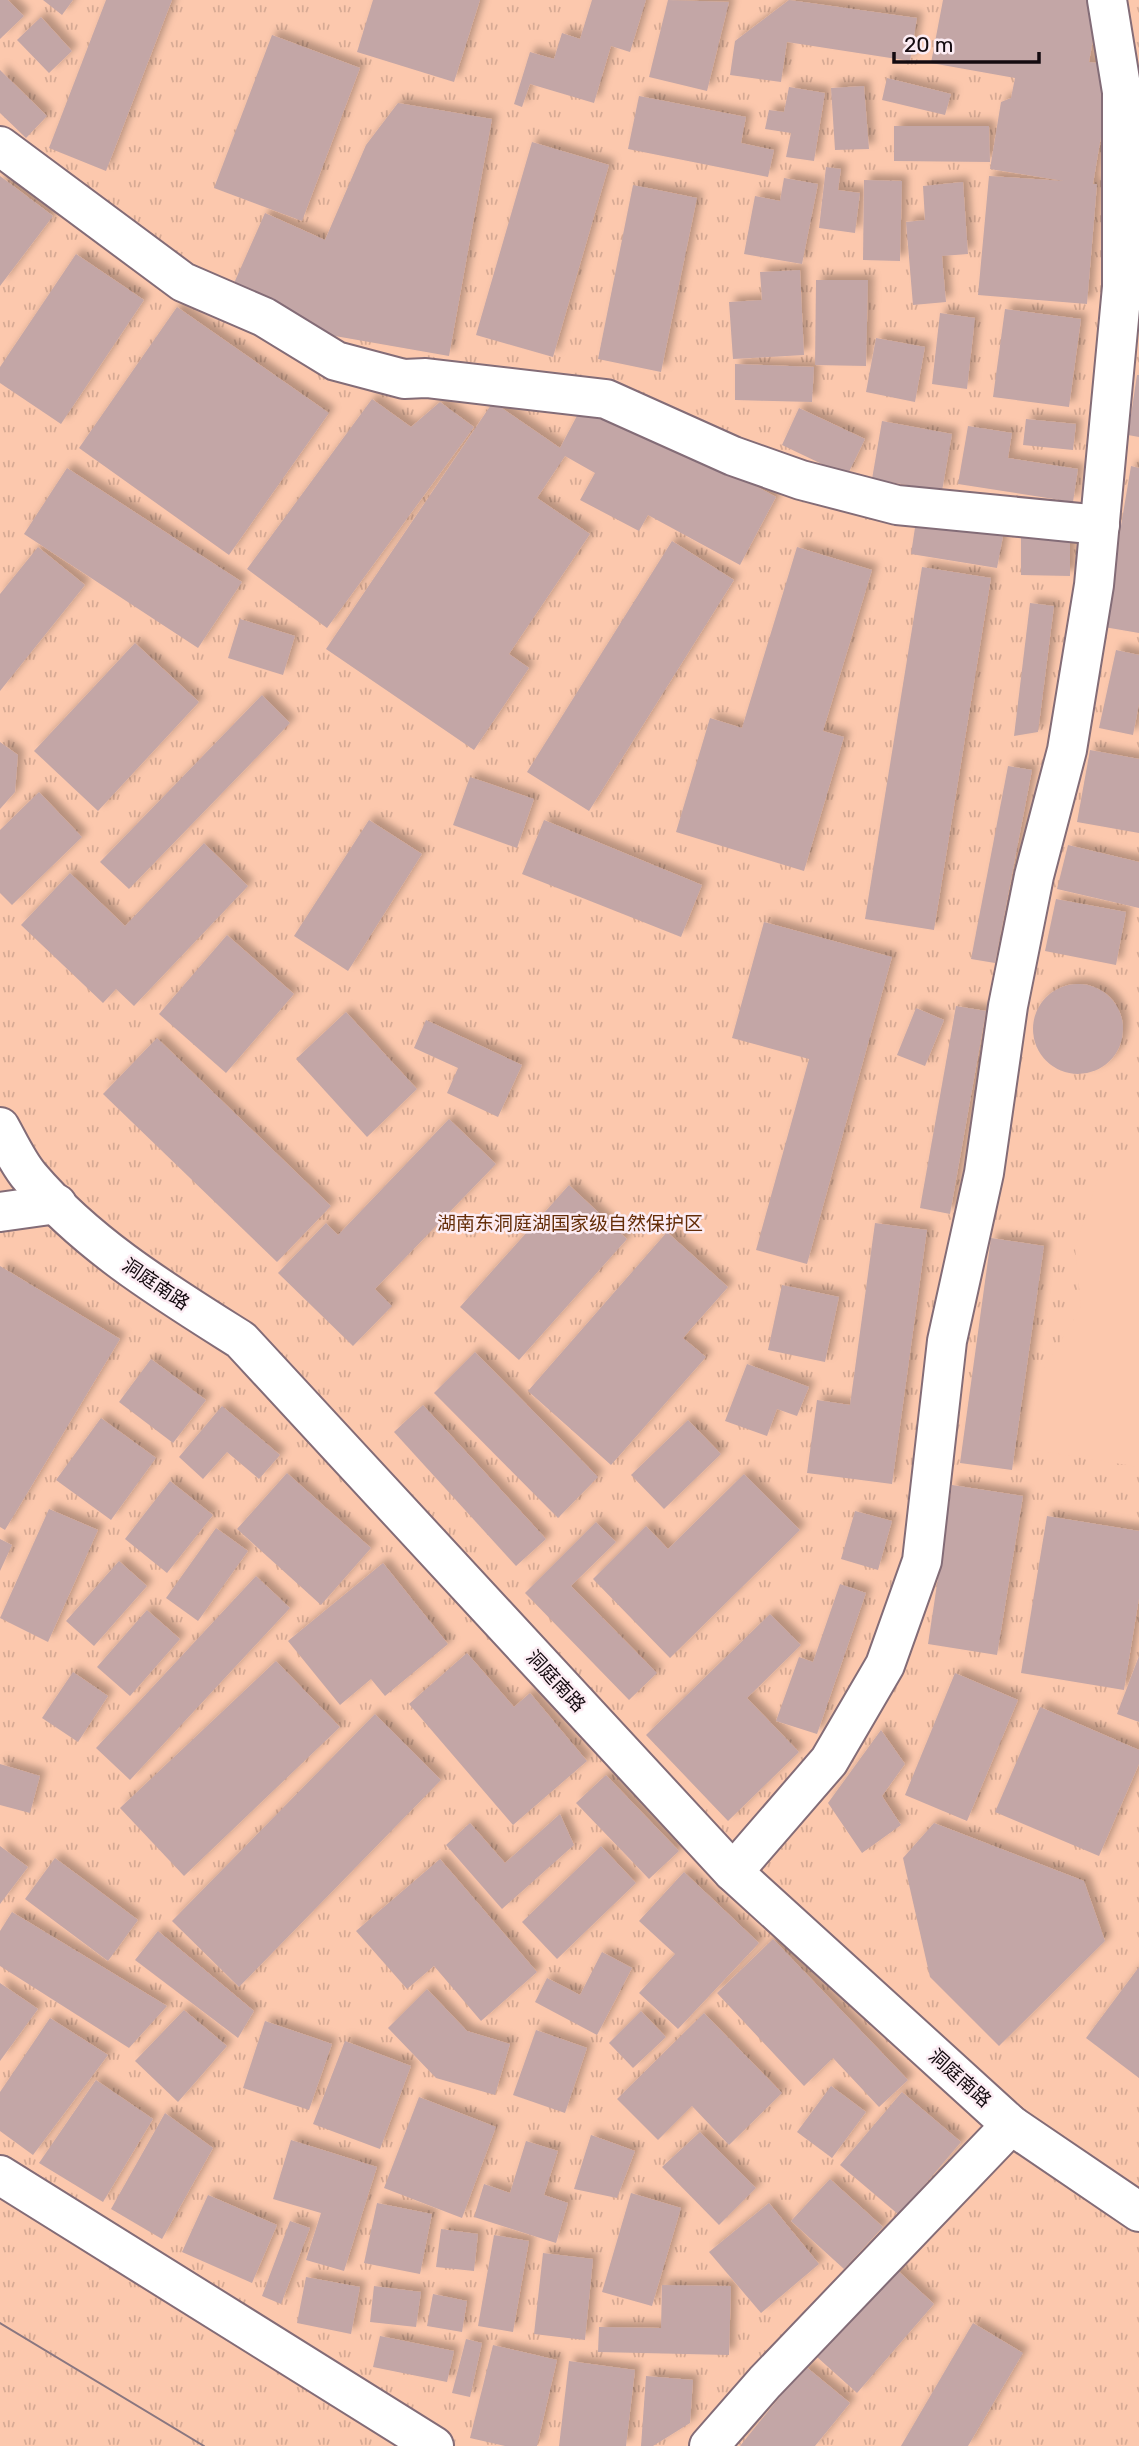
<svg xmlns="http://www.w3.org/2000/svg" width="1139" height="2446" viewBox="0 0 1139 2446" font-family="Rubik,'Noto Sans SC',sans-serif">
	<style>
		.park { fill: url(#park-tufts) }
		.pitch { fill: #fcc8ad }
		.building { fill: #c3a6a6; filter: url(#shadow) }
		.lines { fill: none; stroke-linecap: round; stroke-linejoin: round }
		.street-casing { stroke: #836c77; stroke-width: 42 }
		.secondary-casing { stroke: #836c77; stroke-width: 42 }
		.street { stroke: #fff; stroke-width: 38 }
		.secondary { stroke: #fff; stroke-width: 38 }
		.tram { stroke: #8a7780; stroke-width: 2 }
		.labels { text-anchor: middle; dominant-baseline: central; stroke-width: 5; stroke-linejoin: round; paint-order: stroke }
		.park-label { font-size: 19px; fill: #642d08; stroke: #fcecf3 }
		.street-label { font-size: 19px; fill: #140b10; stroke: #fcecf3 }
	</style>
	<defs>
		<pattern id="park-tufts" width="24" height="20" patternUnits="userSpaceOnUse" patternTransform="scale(1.75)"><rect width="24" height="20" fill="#fcc8ad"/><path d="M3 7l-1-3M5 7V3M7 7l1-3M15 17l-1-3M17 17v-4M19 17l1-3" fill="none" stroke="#d7aa94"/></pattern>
		<filter id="shadow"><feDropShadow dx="6" dy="-6" stdDeviation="3.5" flood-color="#0004"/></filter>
	</defs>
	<rect width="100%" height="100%" fill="#f6dbe8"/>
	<rect class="park" x="0" y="0" width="1139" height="2446"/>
	<polygon class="pitch" points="1139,1140 1139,1467 1022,1448 1023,1403 1081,1307 1075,1248 1098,1178"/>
	<g class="building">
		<polygon points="0,0 8,0 24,16 0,39"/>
		<polygon points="43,0 73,0 62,15"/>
		<polygon points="106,0 172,0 106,171 49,148"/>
		<polygon points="373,0 480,0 454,82 357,52"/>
		<polygon points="592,0 646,0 630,52 611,46 594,103 530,84 522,107 514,104 530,52 554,59 562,33 580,39"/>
		<polygon points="668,0 729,2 707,91 649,77"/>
		<polygon points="789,0 917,18 910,61 787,42 781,82 730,75 735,41"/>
		<polygon points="943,0 1100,0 1089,62 1113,65 1093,184 1097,184 1087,304 978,295 989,176 1064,181 990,169 1001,102 1011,98 1015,78 931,63"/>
		<polygon points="41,17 72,51 49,73 17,40"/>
		<polygon points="272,35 360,68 302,221 214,188"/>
		<polygon points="0,70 47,116 26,138 0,113"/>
		<polygon points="887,78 951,94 945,115 882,100"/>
		<polygon points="864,86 869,149 835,150 831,88"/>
		<polygon points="789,87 825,93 814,161 786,157 791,133 765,129 769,110 784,112"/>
		<polygon points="639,96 746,117 741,143 774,150 768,177 628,149"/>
		<polygon points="398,103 492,119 449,356 335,336 231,290 265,213 325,240 366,145"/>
		<polygon points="894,126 989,126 990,162 894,161"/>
		<polygon points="532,142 609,165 553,357 476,335"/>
		<polygon points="826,167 841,169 838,190 860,193 855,233 819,228"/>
		<polygon points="0,176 53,216 0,286"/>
		<polygon points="784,178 818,184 802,264 744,254 755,196 780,201"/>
		<polygon points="864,180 902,181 900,261 863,260"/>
		<polygon points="963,182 968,254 942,256 946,302 913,305 906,222 925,220 923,186"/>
		<polygon points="633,185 697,198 661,372 598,359"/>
		<polygon points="76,254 144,300 61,424 0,383 0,367"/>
		<polygon points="800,270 804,355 733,359 729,302 762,300 760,272"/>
		<polygon points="816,280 868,280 866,366 815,365"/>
		<polygon points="177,307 329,413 229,555 79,448"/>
		<polygon points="1005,309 1081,319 1069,407 993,397"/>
		<polygon points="940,313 975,318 967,389 932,384"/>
		<polygon points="876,338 925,347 915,402 866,392"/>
		<polygon points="735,364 814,367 812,402 735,400"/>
		<polygon points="1137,375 1139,375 1139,437 1128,435"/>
		<polygon points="588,395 776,497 740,565 648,515 639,531 580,500 595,473 565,456 537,498 590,534 509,654 529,668 474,750 326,649 493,402 560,448"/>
		<polygon points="372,399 411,427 440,402 474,427 327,628 247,569"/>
		<polygon points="799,408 865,439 847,476 782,445"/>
		<polygon points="1026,419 1076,424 1073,450 1023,445"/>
		<polygon points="882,421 952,434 942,491 872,479"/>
		<polygon points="968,426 1012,433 1008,458 1078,469 1073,502 958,484"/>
		<polygon points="1131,466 1139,468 1139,633 1104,627"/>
		<polygon points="67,468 242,582 198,648 24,534"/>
		<polygon points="916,521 1003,536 997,568 911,554"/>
		<polygon points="1070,534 1070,576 1021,575 1021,535"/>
		<polygon points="672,541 734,580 589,811 527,772"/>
		<polygon points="38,547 85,585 0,691 0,594"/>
		<polygon points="797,547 872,570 823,731 844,737 804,871 676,832 710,718 742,728"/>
		<polygon points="922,567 991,578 934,930 865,919"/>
		<polygon points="1030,603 1054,606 1038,732 1014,736"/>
		<polygon points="240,619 295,636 283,675 228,658"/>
		<polygon points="135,643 199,702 98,811 34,751"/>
		<polygon points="1116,650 1139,655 1139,704 1133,735 1099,728"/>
		<polygon points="262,695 290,723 129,889 100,862"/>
		<polygon points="0,742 18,755 15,792 0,809"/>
		<polygon points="1090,750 1139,759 1139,833 1077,822"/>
		<polygon points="1008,766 1032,770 995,963 971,959"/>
		<polygon points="470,777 534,799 517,848 453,825"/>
		<polygon points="39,792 82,837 12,905 0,893 0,830"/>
		<polygon points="369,820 422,854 348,971 294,936"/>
		<polygon points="544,820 702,885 681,937 522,874"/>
		<polygon points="204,843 248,886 134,1006 116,989 103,1003 21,925 70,873 125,926"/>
		<polygon points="1068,845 1139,862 1139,908 1057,889"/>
		<polygon points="1056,899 1126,912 1116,965 1045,951"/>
		<polygon points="764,922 892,957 807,1264 756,1250 809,1059 732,1038"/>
		<polygon points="227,935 294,994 226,1073 159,1014"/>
		<circle cx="1078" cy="1029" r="45"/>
		<polygon points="956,1006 986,1011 950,1214 920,1208"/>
		<polygon points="916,1008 944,1020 925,1066 897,1055"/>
		<polygon points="346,1012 417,1089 367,1137 296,1059"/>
		<polygon points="426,1020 522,1065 498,1117 447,1093 458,1068 414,1048"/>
		<polygon points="157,1038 331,1206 277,1262 103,1094"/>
		<polygon points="449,1119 496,1164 375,1289 392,1306 353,1346 278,1273 326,1223 338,1235"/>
		<polygon points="569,1185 627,1239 519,1360 460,1307"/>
		<polygon points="875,1223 927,1230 892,1484 807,1473 817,1400 850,1405"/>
		<polygon points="667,1232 728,1287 683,1338 706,1357 611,1465 528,1391"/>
		<polygon points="991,1238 1044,1246 1012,1470 960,1463"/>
		<polygon points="0,1266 120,1339 5,1530 0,1527"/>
		<polygon points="782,1285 839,1297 825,1362 768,1350"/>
		<polygon points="475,1352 598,1477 558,1518 434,1393"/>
		<polygon points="151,1359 206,1400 173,1443 119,1402"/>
		<polygon points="747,1364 809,1387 797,1416 777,1409 767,1436 725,1421"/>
		<polygon points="423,1405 546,1539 516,1566 394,1432"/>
		<polygon points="222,1406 280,1455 259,1479 227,1452 203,1479 179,1457"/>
		<polygon points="101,1418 156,1458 111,1520 56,1480"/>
		<polygon points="688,1420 721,1454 664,1509 631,1475"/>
		<polygon points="287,1473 371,1548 321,1605 237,1529"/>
		<polygon points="744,1474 800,1530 670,1658 593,1579 646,1526 668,1549"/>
		<polygon points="170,1481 213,1515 167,1573 125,1539"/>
		<polygon points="952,1485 1023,1496 997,1655 928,1644"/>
		<polygon points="49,1509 98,1530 48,1642 0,1618"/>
		<polygon points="855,1511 892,1521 878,1570 841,1559"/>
		<polygon points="1047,1516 1139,1531 1139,1598 1124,1690 1021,1673"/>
		<polygon points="596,1522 616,1542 571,1586 657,1673 629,1700 525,1593"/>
		<polygon points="216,1528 248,1551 198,1621 166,1598"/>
		<polygon points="0,1539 12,1545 0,1571"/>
		<polygon points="119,1561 147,1586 94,1646 66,1621"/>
		<polygon points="383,1563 448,1644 385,1696 371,1679 340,1705 288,1641"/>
		<polygon points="256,1576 290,1608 130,1780 96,1748"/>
		<polygon points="840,1584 866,1593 817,1734 776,1721 799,1657 813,1662"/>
		<polygon points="147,1610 180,1639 130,1696 97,1667"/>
		<polygon points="770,1614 801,1645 747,1698 799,1752 728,1821 646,1735"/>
		<polygon points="467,1653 514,1707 530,1693 587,1761 513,1825 409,1704"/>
		<polygon points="1139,1656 1139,1722 1117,1714"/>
		<polygon points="276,1661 340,1727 184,1876 120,1808"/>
		<polygon points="73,1672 108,1696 78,1742 42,1718"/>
		<polygon points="955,1673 1018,1700 967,1821 905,1795"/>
		<polygon points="1040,1707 1139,1750 1139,1764 1099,1856 995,1812"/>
		<polygon points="375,1714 441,1780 239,1987 172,1921"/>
		<polygon points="881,1730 905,1764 882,1796 901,1825 862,1853 828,1803"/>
		<polygon points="0,1764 40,1776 30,1813 0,1805"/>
		<polygon points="606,1775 679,1851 649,1879 576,1803"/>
		<polygon points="560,1814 574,1845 502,1909 446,1845 470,1823 505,1863"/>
		<polygon points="934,1823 1084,1881 1105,1941 999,2046 930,1977 903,1858"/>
		<polygon points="0,1846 28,1867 0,1904"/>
		<polygon points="601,1846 636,1883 557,1959 522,1922"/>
		<polygon points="55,1858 138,1920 108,1961 25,1899"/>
		<polygon points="440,1859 537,1972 481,2021 434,1966 407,1989 356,1931"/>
		<polygon points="684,1872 759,1943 678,2029 639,1993 675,1954 639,1921"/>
		<polygon points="12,1912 167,2006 129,2048 0,1966 0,1931"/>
		<polygon points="158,1931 254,2011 238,2038 135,1960"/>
		<polygon points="773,1939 908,2080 879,2107 833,2058 804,2086 717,1993"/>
		<polygon points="602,1952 632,1968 597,2035 535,2002 547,1978 580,1995"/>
		<polygon points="1139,1967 1139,2078 1086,2038"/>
		<polygon points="0,1983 38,2009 0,2061"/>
		<polygon points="427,1989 467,2031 510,2044 495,2095 436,2078 388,2028"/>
		<polygon points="184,2010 227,2046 178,2102 135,2061"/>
		<polygon points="641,2011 666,2037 633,2068 609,2043"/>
		<polygon points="704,2013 782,2093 729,2145 692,2106 658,2140 617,2099"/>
		<polygon points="50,2018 108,2055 33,2155 0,2131 0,2092"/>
		<polygon points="265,2021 332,2044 309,2110 243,2088"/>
		<polygon points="536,2030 587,2048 565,2113 513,2095"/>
		<polygon points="345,2041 411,2066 380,2149 313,2124"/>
		<polygon points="96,2080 153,2119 103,2202 39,2163"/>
		<polygon points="831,2086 866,2112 832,2158 797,2132"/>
		<polygon points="902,2092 961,2142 899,2215 840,2165"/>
		<polygon points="419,2097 496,2127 462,2218 384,2188"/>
		<polygon points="165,2113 213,2148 162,2239 111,2209"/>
		<polygon points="700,2132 756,2188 719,2225 662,2167"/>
		<polygon points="591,2135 635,2151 617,2198 574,2189"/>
		<polygon points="291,2140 377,2167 344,2271 306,2260 321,2213 273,2199"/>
		<polygon points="526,2141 558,2151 544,2195 568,2203 556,2243 474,2217 484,2184 510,2193"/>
		<polygon points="830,2179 883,2227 844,2269 791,2221"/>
		<polygon points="631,2193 681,2208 652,2306 602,2292"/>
		<polygon points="208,2195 277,2225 252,2283 182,2252"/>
		<polygon points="377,2203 432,2214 420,2274 364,2263"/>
		<polygon points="769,2203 819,2264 761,2313 709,2252"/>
		<polygon points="290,2221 310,2228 281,2304 262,2296"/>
		<polygon points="441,2229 478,2234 474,2271 436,2267"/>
		<polygon points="494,2235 529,2241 513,2332 478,2326"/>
		<polygon points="543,2253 593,2259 585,2340 534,2334"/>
		<polygon points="895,2268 934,2304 857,2393 817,2357"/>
		<polygon points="306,2277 360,2287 351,2334 297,2323"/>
		<polygon points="662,2285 731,2286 729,2355 598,2352 599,2327 661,2328"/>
		<polygon points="374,2286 421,2292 416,2327 370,2322"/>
		<polygon points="433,2294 467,2301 462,2332 427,2326"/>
		<polygon points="973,2323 1023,2353 968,2446 901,2446"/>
		<polygon points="380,2336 454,2351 447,2382 373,2367"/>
		<polygon points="466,2339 482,2343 470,2397 452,2393"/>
		<polygon points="493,2345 557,2360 537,2446 505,2446 470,2438"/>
		<polygon points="569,2361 635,2370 626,2446 559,2446"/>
		<polygon points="805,2366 850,2403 815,2446 740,2446"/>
		<polygon points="646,2376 693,2380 690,2423 653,2446 641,2446"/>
	</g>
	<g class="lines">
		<g class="street-casing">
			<g id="street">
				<polyline points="0,146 183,282 264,317 336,361 404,379 426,378 606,399 733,456 801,480 897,505 1100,525"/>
				<polyline points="0,1212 57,1204"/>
				<polyline points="733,1872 829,1761 885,1665 922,1561 947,1341 984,1173 1008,1006 1034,876 1067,750 1094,585 1122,287 1122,92 1107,0"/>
				<polyline points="0,2175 434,2446"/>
				<polyline points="709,2446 765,2382 1011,2125"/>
			</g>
		</g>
		<g class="secondary-casing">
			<path id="secondary" d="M0 1127C9 1143 18 1163 30 1177 89 1246 165 1292 241 1340L733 1872 1011 2125 1139 2212"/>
		</g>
		<use href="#street" class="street"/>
		<use href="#secondary" class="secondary"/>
		<polyline class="tram" points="0,2323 204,2446"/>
	</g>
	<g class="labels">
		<g class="park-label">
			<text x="570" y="1223">湖南东洞庭湖国家级自然保护区</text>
		</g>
		<g class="street-label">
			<text transform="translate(156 1284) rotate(34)">洞庭南路</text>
			<text transform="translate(556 1681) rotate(47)">洞庭南路</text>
			<text transform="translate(960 2078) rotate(42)">洞庭南路</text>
		</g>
	</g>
	<path d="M894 52v10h145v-10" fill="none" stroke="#140b10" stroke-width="3.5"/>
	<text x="904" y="52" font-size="21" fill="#140b10" stroke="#fcecf3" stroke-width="5" paint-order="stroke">20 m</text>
</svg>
